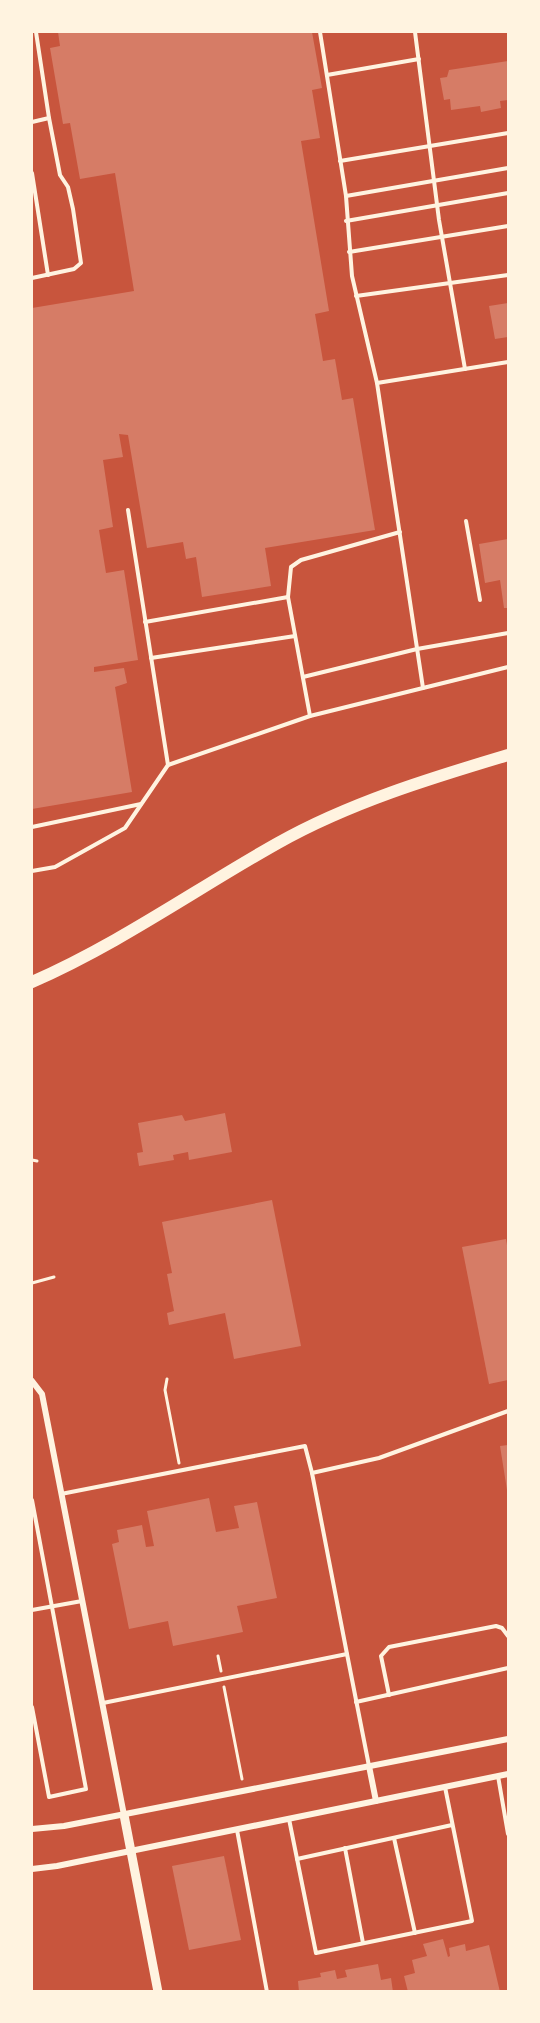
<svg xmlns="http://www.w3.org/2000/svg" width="540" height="2023" viewBox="0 0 540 2023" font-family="'Varela Round',sans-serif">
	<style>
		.building { fill: #d67c66 }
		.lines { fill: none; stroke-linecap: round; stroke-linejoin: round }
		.path { stroke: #fff3e0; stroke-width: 3 }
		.service { stroke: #fff3e0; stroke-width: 4 }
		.minor { stroke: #fff3e0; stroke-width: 6 }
		.tertiary { stroke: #fff3e0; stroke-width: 9 }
		.trunk { stroke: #fff3e0; stroke-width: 12 }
	</style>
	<rect width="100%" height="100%" fill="#c8553d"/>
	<g class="building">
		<polygon points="58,32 312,32 322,88 312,90 320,138 301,141 329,311 315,314 323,361 335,359 342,400 353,398 375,530 265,548 271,586 202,597 196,557 186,559 183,542 147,548 128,435 119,434 123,457 103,460 113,527 99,530 106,573 124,570 138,660 94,667 94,672 124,668 127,683 115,687 132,792 32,809 32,308 134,291 115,173 80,179 70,123 63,124 50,48 60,46"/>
		<polygon points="508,61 508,100 500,101 501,108 481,112 480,106 451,110 450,99 444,100 440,78 447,77 449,70"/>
		<polygon points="508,303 508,337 495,339 489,306"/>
		<polygon points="508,539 508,608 504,608 500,580 485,583 479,544"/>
		<polygon points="225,1113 232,1152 189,1160 188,1152 173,1155 174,1160 139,1166 137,1153 143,1152 138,1123 182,1115 185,1121"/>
		<polygon points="272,1200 301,1346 234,1359 225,1313 169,1325 167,1313 174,1311 167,1274 172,1273 162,1222"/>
		<polygon points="506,1239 508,1251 508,1380 489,1384 462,1247"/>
		<polygon points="508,1445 508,1490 507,1490 500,1446"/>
		<polygon points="209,1498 216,1532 239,1528 234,1506 257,1502 277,1598 237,1606 243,1632 173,1646 168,1621 129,1629 112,1544 119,1542 117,1530 142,1525 146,1547 154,1546 147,1511"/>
		<polygon points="224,1856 241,1940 189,1950 172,1866"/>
		<polygon points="443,1939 448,1957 450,1956 449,1948 465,1944 466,1951 489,1945 500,1992 408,1992 404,1976 415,1973 412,1960 427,1956 423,1944"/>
		<polygon points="378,1964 381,1980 391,1978 393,1992 299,1992 298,1981 321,1977 320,1973 335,1970 337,1979 347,1977 345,1970"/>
	</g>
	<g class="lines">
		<g class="path">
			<polyline points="32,1160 37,1161"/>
			<polyline points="32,1283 54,1277"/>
			<polyline points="167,1379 165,1390 179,1463"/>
			<polyline points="218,1656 221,1671"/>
			<polyline points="224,1687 242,1779"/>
		</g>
		<g class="service">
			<polyline points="320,32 346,196 352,276 377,383 423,688 508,667"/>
			<polyline points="415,32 439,220 465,369"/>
			<polyline points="327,75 419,59"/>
			<polyline points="32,122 49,118 36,32"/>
			<polyline points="340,161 508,133"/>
			<polyline points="32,173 48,275"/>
			<polyline points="346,196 508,168"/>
			<polyline points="346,221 508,193"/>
			<polyline points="349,252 508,226"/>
			<polyline points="32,278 74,269 81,263 73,209 68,187 60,175 49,118"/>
			<polyline points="356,296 508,275"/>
			<polyline points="377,383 508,362"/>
			<polyline points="128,510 168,765"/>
			<polyline points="466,521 480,600"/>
			<polyline points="145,622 288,597"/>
			<polyline points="151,658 295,636"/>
			<polyline points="303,677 417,649 508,633"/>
			<polyline points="310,716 288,597 291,567 301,560 400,532"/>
			<polyline points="32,827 141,804"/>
			<polyline points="32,871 55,867 125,828 168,765 310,716 423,688"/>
			<polyline points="61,1494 305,1446 312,1473"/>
			<polyline points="32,1500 86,1789 49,1797 32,1707"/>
			<polyline points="32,1610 82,1601"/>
			<polyline points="347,1654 312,1473 379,1458 508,1411"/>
			<polyline points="389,1695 381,1656 389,1647 496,1626 502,1628 508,1636"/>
			<polyline points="356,1702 508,1668"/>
			<polyline points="103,1703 347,1654 369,1766"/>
			<polyline points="498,1776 508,1834"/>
			<polyline points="289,1819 316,1953 472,1921 445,1787"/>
			<polyline points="237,1830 267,1992"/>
			<polyline points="394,1838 415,1933"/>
			<polyline points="345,1848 363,1943"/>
			<polyline points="297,1859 452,1825"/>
		</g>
		<g class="minor">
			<polyline points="32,1381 42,1394 124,1815"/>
			<polyline points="369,1766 376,1801"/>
			<polyline points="32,1829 64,1826 508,1739"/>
			<polyline points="32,1869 57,1866 508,1774"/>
		</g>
		<polyline class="tertiary" points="124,1815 158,1992"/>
		<path class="trunk" d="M32 982C119 944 196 889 278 843 349 803 431 778 508 755"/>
	</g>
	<rect width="540" height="2023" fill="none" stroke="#fff3e0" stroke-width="66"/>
</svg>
